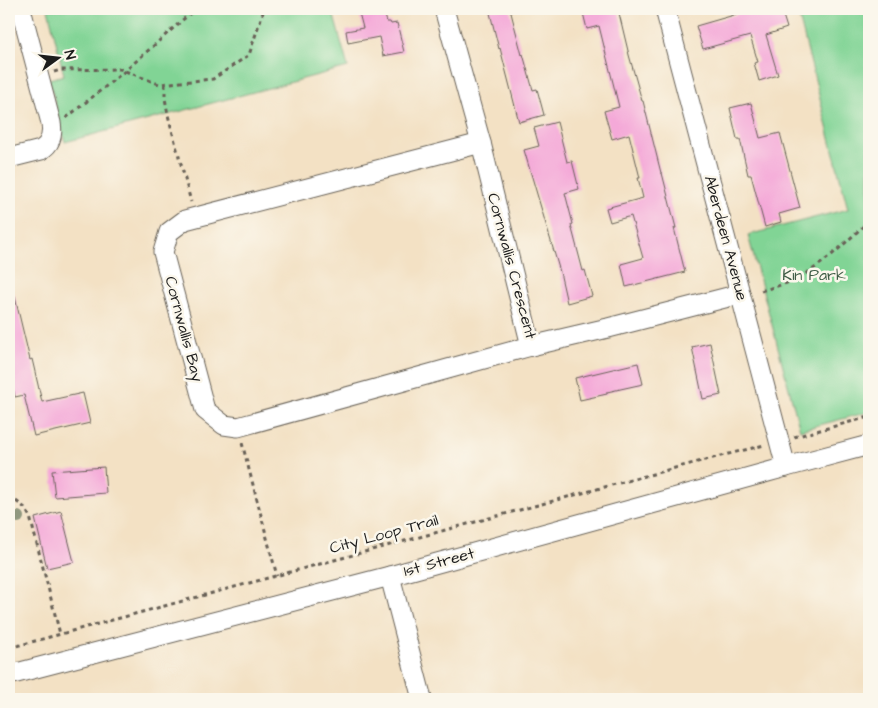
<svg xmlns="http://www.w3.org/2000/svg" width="878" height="708" viewBox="0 0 878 708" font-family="'Architects Daughter',sans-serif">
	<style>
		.green { fill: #81d495; stroke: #4e7858 }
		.building { fill: #f4a9d8 }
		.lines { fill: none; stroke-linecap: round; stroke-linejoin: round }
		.minor-casing { stroke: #676157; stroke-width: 21 }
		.path { stroke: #676157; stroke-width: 3; stroke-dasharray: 4 4; stroke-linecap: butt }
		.minor { stroke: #fff; stroke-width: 19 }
		.tree { fill: #90987f }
		.labels { text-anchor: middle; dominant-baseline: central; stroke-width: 5; stroke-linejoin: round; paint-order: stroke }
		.street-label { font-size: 16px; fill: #1c1c1c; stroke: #fbf7ec }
		.park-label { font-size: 16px; fill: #3f5c46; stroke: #fbf7ec }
	</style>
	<rect width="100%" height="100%" fill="#fbf7ec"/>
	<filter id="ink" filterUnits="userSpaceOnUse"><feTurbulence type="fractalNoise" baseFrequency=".02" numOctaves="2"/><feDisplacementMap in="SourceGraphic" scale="10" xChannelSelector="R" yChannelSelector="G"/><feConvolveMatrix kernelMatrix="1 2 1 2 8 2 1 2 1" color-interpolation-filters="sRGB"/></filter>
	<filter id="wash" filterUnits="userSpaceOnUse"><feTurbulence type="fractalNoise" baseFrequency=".0096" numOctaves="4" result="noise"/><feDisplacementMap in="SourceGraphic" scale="20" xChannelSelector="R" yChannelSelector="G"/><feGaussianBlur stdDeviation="1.12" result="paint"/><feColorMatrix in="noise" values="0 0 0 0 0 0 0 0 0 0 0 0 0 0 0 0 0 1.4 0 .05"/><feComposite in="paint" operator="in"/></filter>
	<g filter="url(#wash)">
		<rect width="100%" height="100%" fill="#f3e1c4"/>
		<g class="green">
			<polygon points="48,9 332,9 348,67 65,142 49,79 64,75"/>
			<polygon points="797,9 869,9 869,412 800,430 748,235 848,209"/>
		</g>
		<g id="blocks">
			<g class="building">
				<polygon points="358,9 383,9 387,22 390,22 391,24 397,23 404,52 383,56 379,37 348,43 346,31 363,28"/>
				<polygon points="489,9 510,9 522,55 523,54 533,90 537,89 544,115 519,122 500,48 499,49"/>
				<polygon points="582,9 618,9 629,55 642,101 643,101 661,173 662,173 676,228 674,228 685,272 626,287 621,264 643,258 631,216 610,222 606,208 643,198 638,178 640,178 629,134 612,139 604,111 619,107 599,26 587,29"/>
				<polygon points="755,9 781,9 787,28 766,35 778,75 759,81 754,63 758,62 750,36 703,49 696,26"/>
				<polygon points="751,103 760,138 780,133 800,208 779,214 781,222 765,227 751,175 748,175 740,139 737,139 730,108"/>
				<polygon points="557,122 567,162 572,161 579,189 565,193 573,224 571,225 583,271 585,270 592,296 567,303 560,272 524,150 539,146 534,128"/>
				<polygon points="14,293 30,360 32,359 42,402 83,393 90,423 34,436 24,395 15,397 9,370 9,294"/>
				<polygon points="710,343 721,395 703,399 692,347"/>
				<polygon points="638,363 643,384 607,392 607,394 580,400 575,378"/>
				<polygon points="104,467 106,493 55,497 52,471"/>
				<polygon points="61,511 74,562 47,568 35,518"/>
			</g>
		</g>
	</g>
	<g filter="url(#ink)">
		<use href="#blocks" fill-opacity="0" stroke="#676157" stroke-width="1"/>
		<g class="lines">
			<g class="minor-casing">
				<g id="minor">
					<polyline points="444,9 481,143 531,346 608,328 740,294"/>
					<polyline points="665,9 786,467"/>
					<polyline points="481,143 185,220 169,232 163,252 205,410 224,425 238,427 531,346"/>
					<path d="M9 158 41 150C51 144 53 134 51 123L21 9"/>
					<polyline points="390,576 422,699"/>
					<polyline points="9,675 390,576 786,467 869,445"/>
				</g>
			</g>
			<g class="path">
				<polyline points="54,72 61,70 120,69 159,84 213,79 249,55 264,9"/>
				<polyline points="165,84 165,98 168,115 191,202"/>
				<polyline points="66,118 125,71 195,9"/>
				<path d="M761 291C776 286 792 283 805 274 829 260 849 239 869 221"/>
				<polyline points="794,437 869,417"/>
				<polyline points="242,443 277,576"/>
				<polyline points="16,501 25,508 30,517 60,634"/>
				<polyline points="9,648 686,465 764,445"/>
			</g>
			<use href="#minor" class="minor"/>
		</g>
		<circle class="tree" cx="18" cy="517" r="6"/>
	</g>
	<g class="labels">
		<g class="street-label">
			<text transform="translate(726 238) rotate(75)">Aberdeen Avenue</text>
			<text transform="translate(512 266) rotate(75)">Cornwallis Crescent</text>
			<text transform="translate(184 329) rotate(75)">Cornwallis Bay</text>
			<text transform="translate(384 534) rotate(-15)">City Loop Trail</text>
			<text transform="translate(439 562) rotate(-15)">1st Street</text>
		</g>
		<g class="park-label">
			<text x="814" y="275">Kin Park</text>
		</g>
	</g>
	<rect width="878" height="708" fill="none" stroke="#fbf7ec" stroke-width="30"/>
	<g transform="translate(58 58) rotate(75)" stroke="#fbf7ec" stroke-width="4" paint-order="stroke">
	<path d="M0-4L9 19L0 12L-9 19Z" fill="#1c1c1c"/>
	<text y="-8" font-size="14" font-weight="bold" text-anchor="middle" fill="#1c1c1c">N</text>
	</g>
</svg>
